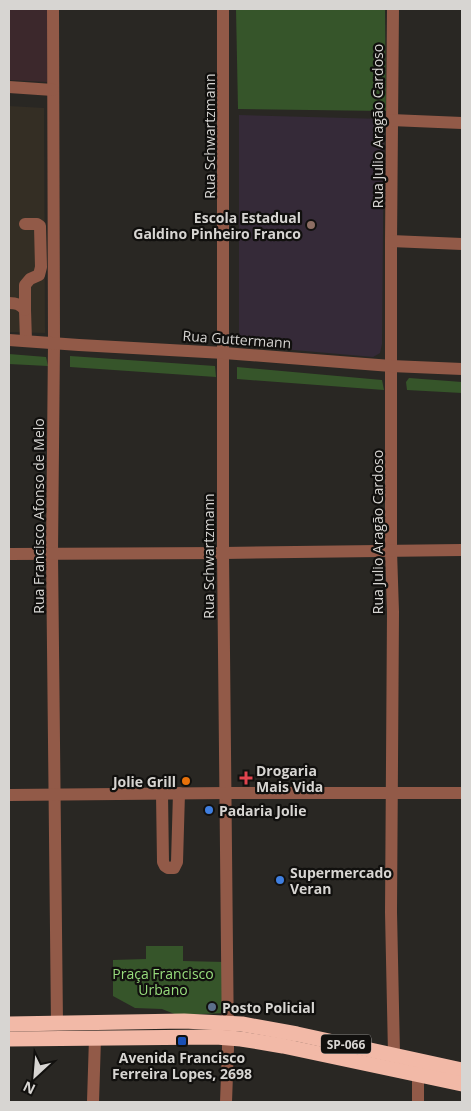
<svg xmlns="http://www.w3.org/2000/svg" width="471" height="1111" viewBox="0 0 471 1111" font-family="'Open Sans',sans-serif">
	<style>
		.built { fill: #342e24 }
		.industrial { fill: #3c282c }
		.education { fill: #352a38 }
		.green { fill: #36552a }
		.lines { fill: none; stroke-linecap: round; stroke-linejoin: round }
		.minor { stroke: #925a48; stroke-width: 12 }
		.highway { stroke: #f2b9a7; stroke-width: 15 }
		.education-dot { fill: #8d6e63; stroke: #11100e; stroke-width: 2 }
		.health-dot { fill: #e0444e; stroke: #11100e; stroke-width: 2 }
		.food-dot { fill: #e8710a; stroke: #11100e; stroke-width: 2 }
		.shop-dot { fill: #3f7fe0; stroke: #11100e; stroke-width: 2 }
		.service-dot { fill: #5c6f8a; stroke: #11100e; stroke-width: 2 }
		.transit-dot { fill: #1a4fb4; stroke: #11100e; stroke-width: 2 }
		.labels { text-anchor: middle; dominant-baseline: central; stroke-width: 4.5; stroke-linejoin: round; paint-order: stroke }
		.shield { fill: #11100e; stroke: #9c9a97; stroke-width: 1 }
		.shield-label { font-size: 12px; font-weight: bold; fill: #d7d5d2 }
		.street-label { font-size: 14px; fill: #d7d5d2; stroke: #11100e }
		.poi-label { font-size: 14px; font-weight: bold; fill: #d7d5d2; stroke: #11100e; text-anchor: start }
		.park-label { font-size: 14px; fill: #98dd7d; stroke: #11100e }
	</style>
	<rect width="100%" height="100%" fill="#292723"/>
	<polygon class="built" points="9,106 44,108 45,333 9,332"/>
	<polygon class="industrial" points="9,9 47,9 47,82 9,80"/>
	<polygon class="education" points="239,115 384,119 382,344 380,353 373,357 247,346 241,342 239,332"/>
	<g class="green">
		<polygon points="236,9 385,9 386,111 238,109"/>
		<polygon points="9,354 46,357 48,366 9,364"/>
		<polygon points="70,356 215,366 216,377 70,367"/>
		<polygon points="237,367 382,380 384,390 237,379"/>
		<polygon points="409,378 462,382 462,393 407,390 406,382"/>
		<polygon points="146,946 183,946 183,961 225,962 227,1013 177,1015 162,1009 135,1008 113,996 113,960 146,959"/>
	</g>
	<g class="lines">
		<g class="minor">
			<polyline points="53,9 54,343 52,553 57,1024"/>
			<polyline points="223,9 223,553 228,1048 226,1102"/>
			<polyline points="393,9 391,241 391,551 393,612 391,912 394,1054"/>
			<polyline points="9,87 53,90"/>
			<polyline points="391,120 462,123"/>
			<polyline points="391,241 462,244"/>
			<path d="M9 303C16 303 20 304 25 310L26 341"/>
			<polyline points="25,310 25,285 30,279 39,275 41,267 40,226 37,224 25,224"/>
			<polyline points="9,340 79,345 224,353 391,366 462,369"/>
			<polyline points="9,554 223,553 462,550"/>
			<polyline points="162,794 163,862 165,866 168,868 174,868 177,862 179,793"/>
			<polyline points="9,795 226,793 462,793"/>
			<polyline points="418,1074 418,1102"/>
			<polyline points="93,1102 95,1038"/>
		</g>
		<g class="highway">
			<polyline points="9,1024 184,1021 242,1024 297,1034 462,1070"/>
			<polyline points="9,1039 216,1037 241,1039 283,1046 462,1084"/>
		</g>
	</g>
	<circle class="education-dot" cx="311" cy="225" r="5"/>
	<path class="health-dot" d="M243.5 770.5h5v5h5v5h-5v5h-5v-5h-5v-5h5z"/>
	<circle class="food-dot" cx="186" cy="781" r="5"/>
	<g class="shop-dot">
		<circle cx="209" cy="810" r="5"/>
		<circle cx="280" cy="880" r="5"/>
	</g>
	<circle class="service-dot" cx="212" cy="1007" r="5"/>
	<rect class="transit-dot" x="177" y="1036" width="10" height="10" rx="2.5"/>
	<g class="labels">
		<rect class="shield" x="321" y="1034.5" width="50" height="19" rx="4"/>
		<g class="shield-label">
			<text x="346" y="1044">SP-066</text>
		</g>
		<g class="street-label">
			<text transform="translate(377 126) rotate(-90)">Rua Julio Aragão Cardoso</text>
			<text transform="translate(209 136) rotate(-90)">Rua Schwartzmann</text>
			<text transform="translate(237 339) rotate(4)">Rua Guttermann</text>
			<text transform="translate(38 516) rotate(-90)">Rua Francisco Afonso de Melo</text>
			<text transform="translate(377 532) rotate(-90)">Rua Julio Aragão Cardoso</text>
			<text transform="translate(208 556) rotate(-90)">Rua Schwartzmann</text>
		</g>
		<g class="poi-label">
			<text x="301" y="217" text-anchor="end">Escola Estadual<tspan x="301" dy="16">Galdino Pinheiro Franco</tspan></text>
			<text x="256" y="770">Drogaria<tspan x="256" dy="16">Mais Vida</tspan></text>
			<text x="176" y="781" text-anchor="end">Jolie Grill</text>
			<text x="219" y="810">Padaria Jolie</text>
			<text x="290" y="872">Supermercado<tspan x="290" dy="16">Veran</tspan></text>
			<text x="222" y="1007">Posto Policial</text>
			<text x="182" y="1057" text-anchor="middle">Avenida Francisco<tspan x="182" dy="16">Ferreira Lopes, 2698</tspan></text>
		</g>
		<g class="park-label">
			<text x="163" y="973">Praça Francisco<tspan x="163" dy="16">Urbano</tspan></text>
		</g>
	</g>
	<rect width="471" height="1111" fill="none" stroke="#d7d5d2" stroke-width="20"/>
	<g transform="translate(35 1076) rotate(206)" stroke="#11100e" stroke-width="4" paint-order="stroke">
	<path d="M0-4L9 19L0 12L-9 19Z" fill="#d7d5d2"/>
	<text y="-8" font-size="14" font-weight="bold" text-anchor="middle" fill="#d7d5d2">N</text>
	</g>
</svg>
